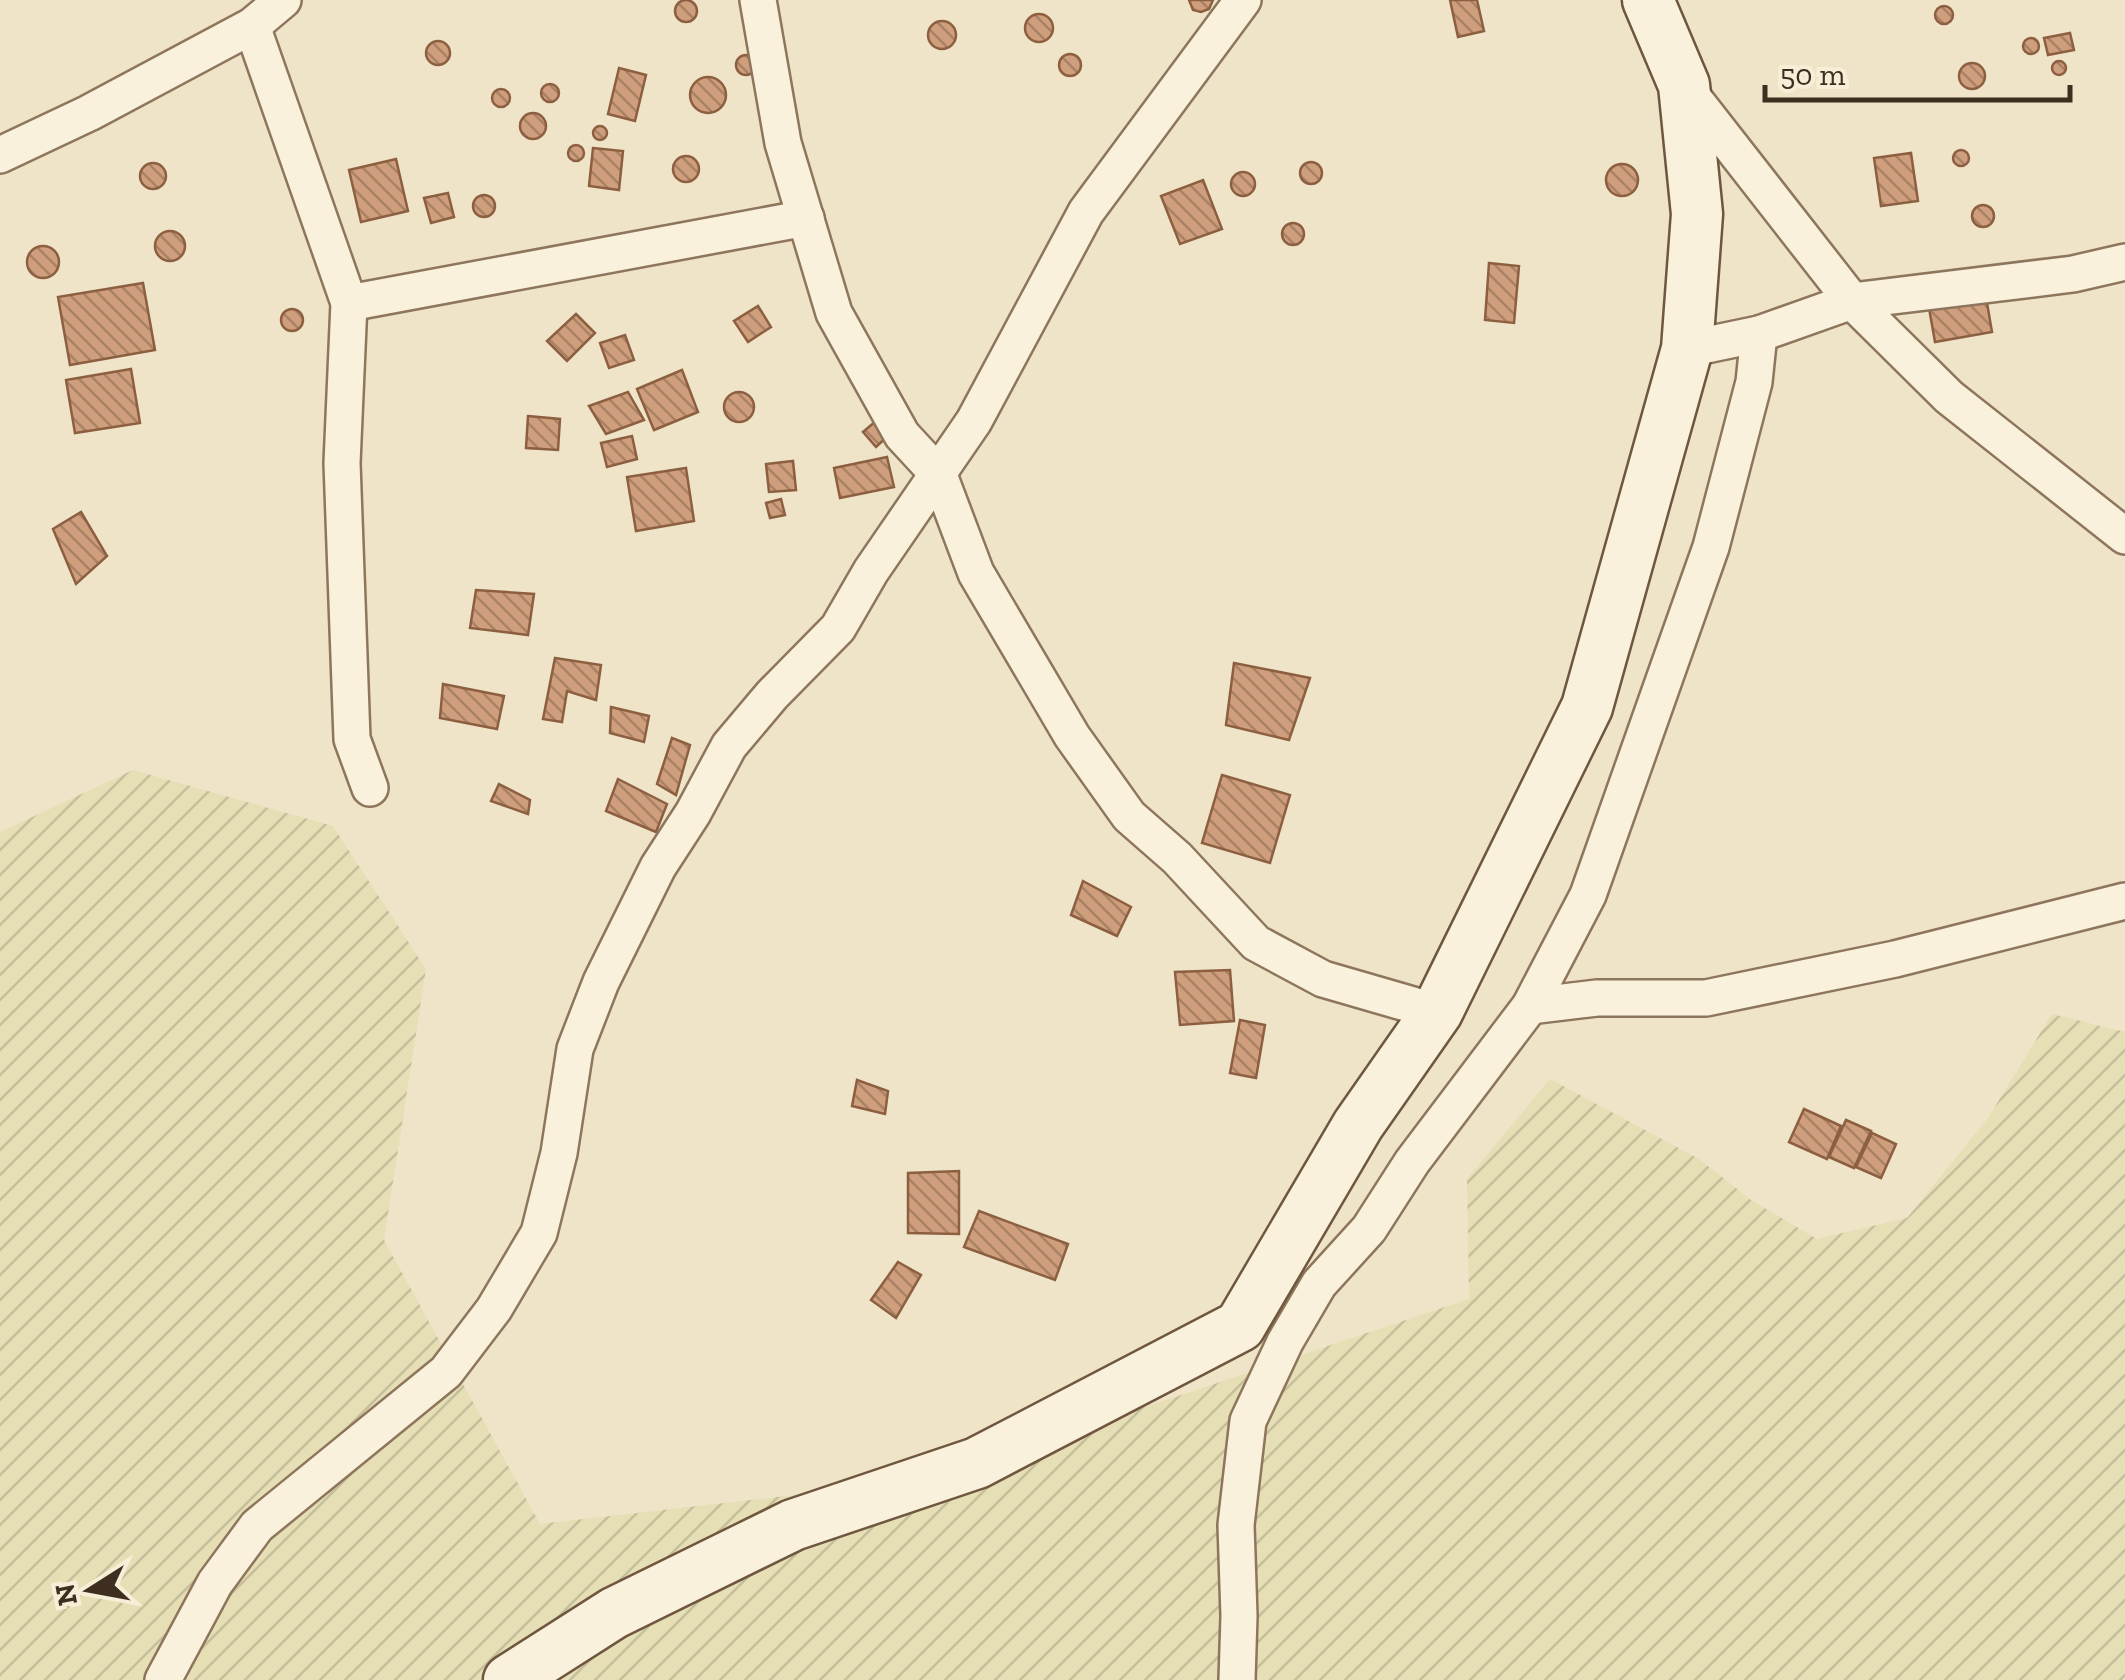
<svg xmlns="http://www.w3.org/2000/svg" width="2125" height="1680" viewBox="0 0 2125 1680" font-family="'Zilla Slab',serif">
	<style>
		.farmland { fill: url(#farmland-furrows) }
		.building { fill: url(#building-back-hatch); stroke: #8d5f41; stroke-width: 2.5 }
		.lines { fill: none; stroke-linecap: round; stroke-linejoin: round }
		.street-casing { stroke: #8d765c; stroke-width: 40 }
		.secondary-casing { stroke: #6f573f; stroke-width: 55 }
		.street { stroke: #faf1dc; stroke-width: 35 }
		.secondary { stroke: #faf1dc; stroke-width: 50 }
	</style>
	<defs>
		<pattern id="farmland-furrows" width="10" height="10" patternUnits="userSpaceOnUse" patternTransform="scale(2.5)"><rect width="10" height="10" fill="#e6deb5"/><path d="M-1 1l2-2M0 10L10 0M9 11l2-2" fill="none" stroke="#c6bf9b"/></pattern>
		<pattern id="building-back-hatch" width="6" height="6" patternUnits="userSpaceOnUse" patternTransform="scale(2.5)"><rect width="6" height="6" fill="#cf9f7d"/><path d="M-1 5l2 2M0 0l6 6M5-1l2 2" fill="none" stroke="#a98266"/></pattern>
	</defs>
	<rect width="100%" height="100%" fill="#f0e4c8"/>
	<polygon class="farmland" points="133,770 333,826 426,969 384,1240 540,1524 926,1480 1469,1299 1467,1179 1550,1079 1699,1159 1751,1200 1817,1239 1907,1218 1988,1118 2052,1014 2125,1032 2125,1680 0,1680 0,832"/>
	<g class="building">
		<polygon points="1189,0 1213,0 1209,9 1201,12 1193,10"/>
		<polygon points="1450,0 1477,0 1484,31 1458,37"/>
		<circle cx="686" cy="11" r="11"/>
		<circle cx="1944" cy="15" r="9"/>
		<circle cx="1039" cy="28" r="14"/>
		<circle cx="942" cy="35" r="14"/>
		<polygon points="2070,33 2074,50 2048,55 2044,38"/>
		<circle cx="2031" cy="46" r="8"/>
		<circle cx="438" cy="53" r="12"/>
		<circle cx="1070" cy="65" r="11"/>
		<circle cx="746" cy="65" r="10"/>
		<circle cx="2059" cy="68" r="7"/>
		<circle cx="1972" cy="76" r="13"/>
		<polygon points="619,68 646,75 635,121 608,114"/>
		<circle cx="708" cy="95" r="18"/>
		<circle cx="550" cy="93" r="9"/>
		<circle cx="501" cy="98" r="9"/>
		<circle cx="533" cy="126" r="13"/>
		<circle cx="600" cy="133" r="7"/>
		<circle cx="576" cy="153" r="8"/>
		<polygon points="593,148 623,151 619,190 589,186"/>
		<circle cx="1961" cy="158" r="8"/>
		<polygon points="1911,153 1918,201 1881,206 1874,158"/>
		<circle cx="686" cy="169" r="13"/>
		<polygon points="396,159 408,211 361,222 349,170"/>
		<circle cx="1311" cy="173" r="11"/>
		<circle cx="153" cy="176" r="13"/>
		<circle cx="1622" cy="180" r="16"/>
		<circle cx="1243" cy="184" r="12"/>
		<polygon points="1203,180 1222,229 1180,244 1161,196"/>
		<polygon points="448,193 454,217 431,223 424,198"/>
		<circle cx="484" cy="206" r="11"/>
		<circle cx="1983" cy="216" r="11"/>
		<circle cx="1293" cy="234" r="11"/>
		<circle cx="170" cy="246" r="15"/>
		<circle cx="43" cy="262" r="16"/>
		<polygon points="1489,263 1519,266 1514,323 1485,320"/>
		<polygon points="143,283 155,350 70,365 58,297"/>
		<polygon points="1986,297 1992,332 1935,342 1929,308"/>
		<polygon points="758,306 771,327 748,342 734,321"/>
		<circle cx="292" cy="320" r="11"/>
		<polygon points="576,314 595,333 567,361 547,341"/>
		<polygon points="625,335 634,360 609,368 600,343"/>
		<polygon points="131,369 140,423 75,433 66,380"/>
		<polygon points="682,370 698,412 654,430 637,389"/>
		<circle cx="739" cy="407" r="15"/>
		<polygon points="628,392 644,420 606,434 589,406"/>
		<polygon points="528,416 560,419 558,450 526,448"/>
		<polygon points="877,420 889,435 876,447 863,432"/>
		<polygon points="632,436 637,459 607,467 601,443"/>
		<polygon points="887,457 894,487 840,498 834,468"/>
		<polygon points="793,461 796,490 769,492 766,464"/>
		<polygon points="686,468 694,521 636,531 627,477"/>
		<polygon points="781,499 785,515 770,518 766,503"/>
		<polygon points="81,512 107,556 76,584 53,529"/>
		<polygon points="476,590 534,594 528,635 470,628"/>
		<polygon points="555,658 601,665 596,700 567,691 562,722 543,719"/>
		<polygon points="1234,663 1310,678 1289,740 1226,725"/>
		<polygon points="443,684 504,696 497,729 440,718"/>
		<polygon points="611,707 649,716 644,742 610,733"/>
		<polygon points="672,738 690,745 676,795 657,784"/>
		<polygon points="1222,775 1290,795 1270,863 1202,843"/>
		<polygon points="618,779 667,804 656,832 606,811"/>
		<polygon points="499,784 530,800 528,814 491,801"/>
		<polygon points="1083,881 1131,907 1117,936 1071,915"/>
		<polygon points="1230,970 1234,1021 1180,1025 1175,972"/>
		<polygon points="1240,1020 1265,1025 1256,1078 1230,1073"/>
		<polygon points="857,1080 888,1091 885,1114 852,1106"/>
		<polygon points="1804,1109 1841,1126 1827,1159 1789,1142"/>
		<polygon points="1846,1120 1871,1131 1854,1168 1829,1157"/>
		<polygon points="1872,1133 1896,1144 1881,1178 1856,1167"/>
		<polygon points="959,1171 959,1234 908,1233 908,1173"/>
		<polygon points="979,1211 1068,1244 1055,1280 964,1247"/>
		<polygon points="898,1262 921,1275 896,1318 871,1300"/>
	</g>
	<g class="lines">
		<g class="street-casing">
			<g id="street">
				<polyline points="758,0 783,143 834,313 902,435 939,475 976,573 1072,736 1129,816 1177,858 1256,943 1323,979 1437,1012"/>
				<polyline points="252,26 349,303 342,463 352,739 370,788"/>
				<polyline points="1684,86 1852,301 1949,397 2125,536"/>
				<polyline points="0,155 89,113 252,26 283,0"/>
				<polyline points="349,303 806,218"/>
				<polyline points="1687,349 1759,334 1852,301 2073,274 2125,262"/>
				<polyline points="1530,1006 1597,998 1706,998 1895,959 2125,901"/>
				<polyline points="163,1680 215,1583 257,1526 446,1372 494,1309 539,1233 559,1153 575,1049 601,982 658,867 693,813 729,746 772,695 838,628 871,571 974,421 1086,212 1243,0"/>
				<polyline points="1237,1680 1239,1616 1236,1525 1248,1421 1285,1342 1319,1284 1369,1229 1412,1162 1530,1006 1588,895 1711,547 1754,382 1759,334"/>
			</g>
		</g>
		<g class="secondary-casing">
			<polyline id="secondary" points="509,1680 614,1613 793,1525 977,1463 1240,1326 1358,1125 1437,1012 1587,707 1687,349 1697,214 1684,85 1648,0"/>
		</g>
		<use href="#street" class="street"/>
		<use href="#secondary" class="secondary"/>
	</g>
	<g transform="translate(90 1590) rotate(259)" stroke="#f7eed8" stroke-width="8" paint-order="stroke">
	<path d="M0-8L18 38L0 25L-18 38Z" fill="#3d2e20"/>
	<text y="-15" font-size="28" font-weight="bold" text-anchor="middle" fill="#3d2e20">N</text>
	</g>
	<path d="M1765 85v15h305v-15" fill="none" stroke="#3d2e20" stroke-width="5"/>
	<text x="1780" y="85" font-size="30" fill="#3d2e20" stroke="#f7eed8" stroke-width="8" paint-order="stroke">50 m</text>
</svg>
